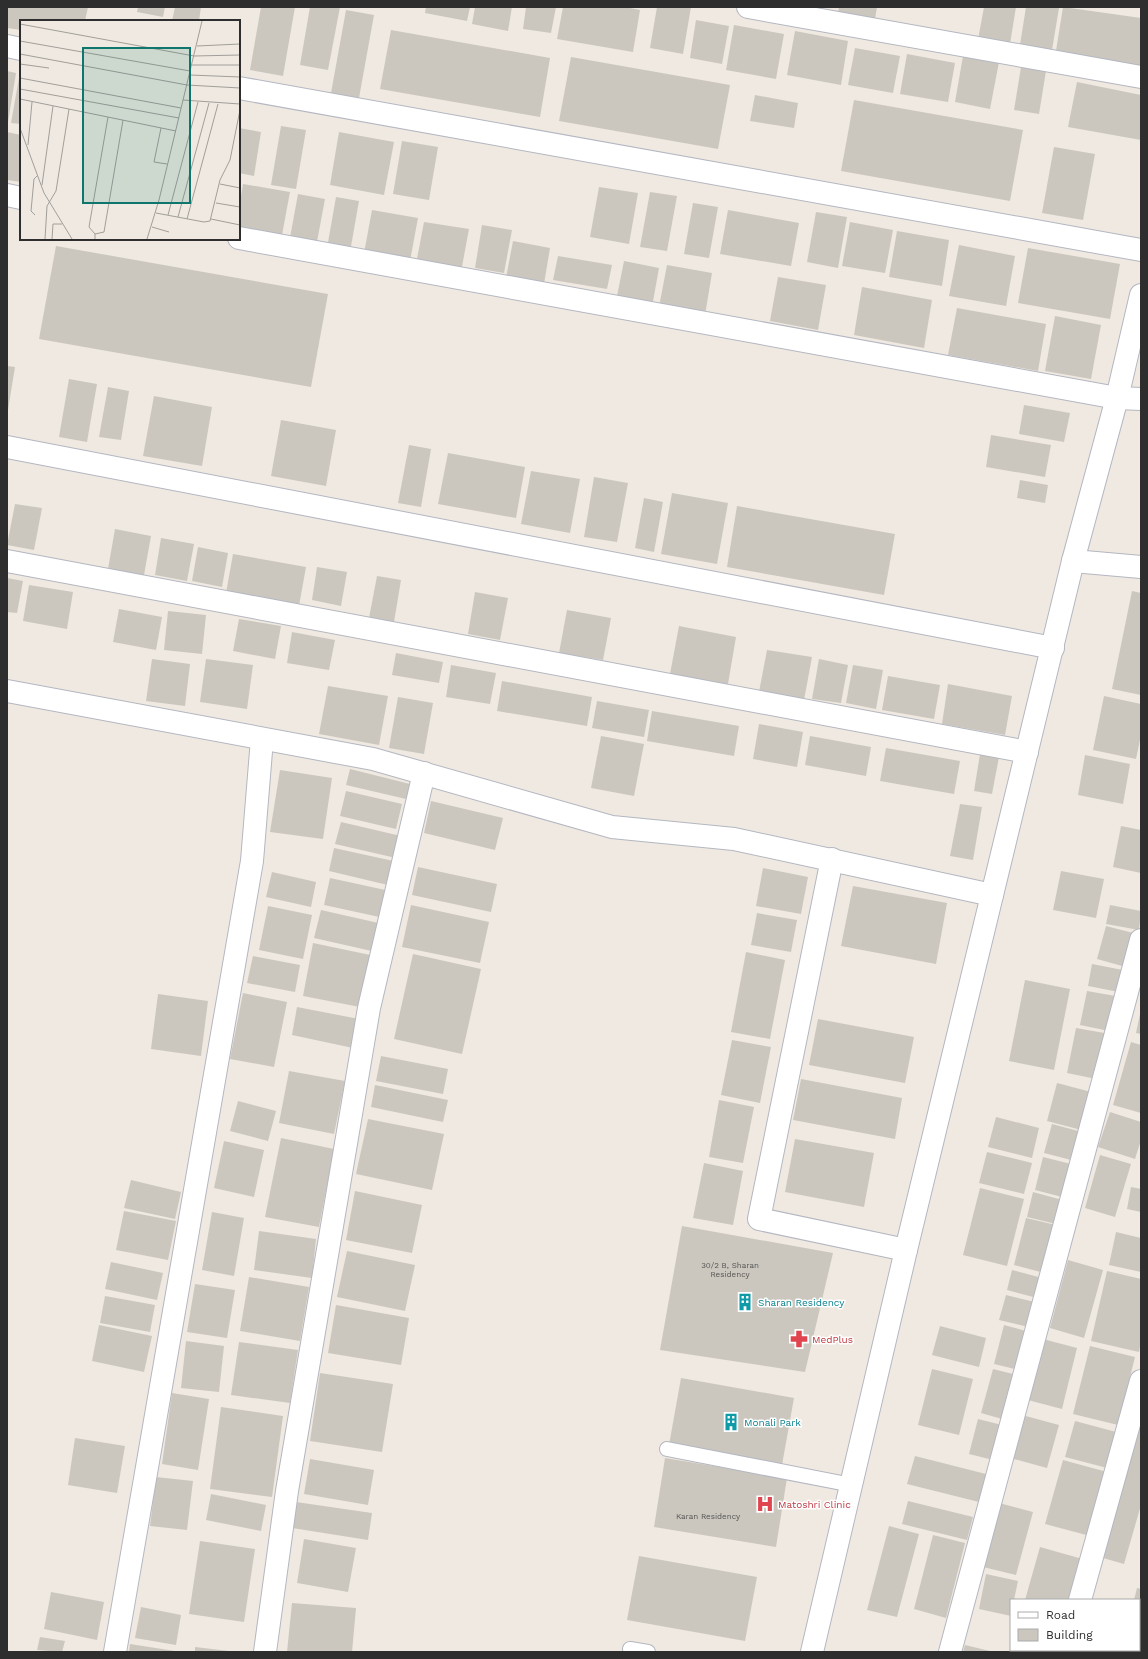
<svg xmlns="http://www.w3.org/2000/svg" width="1148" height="1659" viewBox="0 0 1148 1659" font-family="'Work Sans',sans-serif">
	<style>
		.building { fill: #cbc7bf }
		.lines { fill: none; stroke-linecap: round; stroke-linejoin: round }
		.lane-casing { stroke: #b4b7c1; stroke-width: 16 }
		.street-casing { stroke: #b4b7c1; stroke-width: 24 }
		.secondary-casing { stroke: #b4b7c1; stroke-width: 24 }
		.lane { stroke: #fff; stroke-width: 14 }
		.street { stroke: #fff; stroke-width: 22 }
		.secondary { stroke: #fff; stroke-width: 22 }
		.labels { text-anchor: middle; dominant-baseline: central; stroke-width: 3; stroke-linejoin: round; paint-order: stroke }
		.number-label { font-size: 8px; fill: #555452 }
		.culture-label { font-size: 10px; fill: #0d838f; stroke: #fff; text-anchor: start }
		.health-label { font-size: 10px; fill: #be3a42; stroke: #fff; text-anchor: start }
		.inset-road { fill: none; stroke: #a29e99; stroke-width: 1 }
		.view { fill: #0f766e; fill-opacity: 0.15; stroke: #0f766e; stroke-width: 2 }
		.inset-edge { fill: none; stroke: #2e2e2e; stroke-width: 2 }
	</style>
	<rect width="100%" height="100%" fill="#efe9e1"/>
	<g class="building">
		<polygon points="7,7 88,7 85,21 21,21 21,30 7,28"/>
		<polygon points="138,7 165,7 163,17 137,12"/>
		<polygon points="175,7 201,7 199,21 172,21"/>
		<polygon points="261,7 295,7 283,76 250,70"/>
		<polygon points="310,7 340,7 328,70 300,65"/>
		<polygon points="426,7 470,7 467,21 425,13"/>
		<polygon points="475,7 512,7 508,31 472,24"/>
		<polygon points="526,7 556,7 551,33 523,29"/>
		<polygon points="563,7 625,7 640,10 633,52 557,39"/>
		<polygon points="657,7 691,7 683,54 650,48"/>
		<polygon points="839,7 877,7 875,19 838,13"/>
		<polygon points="984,7 1016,7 1009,50 977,45"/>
		<polygon points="1026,7 1059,8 1051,56 1019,51"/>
		<polygon points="1063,7 1141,18 1141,70 1055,57"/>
		<polygon points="346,10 374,15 359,98 331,93"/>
		<polygon points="696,20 729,26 722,64 690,58"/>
		<polygon points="734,25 784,34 776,79 726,70"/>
		<polygon points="391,30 550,58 540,117 380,89"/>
		<polygon points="795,31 848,41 841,85 787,75"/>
		<polygon points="855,48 900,56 893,93 848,85"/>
		<polygon points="907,54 955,63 948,102 900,94"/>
		<polygon points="963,56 999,62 990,109 955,102"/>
		<polygon points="571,57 730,85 718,149 559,121"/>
		<polygon points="1021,67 1046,71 1039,114 1014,110"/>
		<polygon points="7,71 16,73 8,122 7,122"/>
		<polygon points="20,72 21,72 21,124 11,123"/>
		<polygon points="1077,82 1141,95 1141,140 1068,127"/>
		<polygon points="755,95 798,103 794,128 750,121"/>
		<polygon points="854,100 1023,130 1010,201 841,171"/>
		<polygon points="281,126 306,130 296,189 271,185"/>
		<polygon points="239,128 261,132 254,176 239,173"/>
		<polygon points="7,132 21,135 21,182 7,180"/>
		<polygon points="339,132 394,142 384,195 330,185"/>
		<polygon points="402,141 438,147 429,200 393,194"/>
		<polygon points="1054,147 1095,154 1083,220 1042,213"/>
		<polygon points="243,184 290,192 282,235 239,227 239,208"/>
		<polygon points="599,187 638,193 629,244 590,237"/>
		<polygon points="650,192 677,196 667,251 640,247"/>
		<polygon points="298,194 325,199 316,247 289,243"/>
		<polygon points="336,197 359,201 350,252 327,248"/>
		<polygon points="693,203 718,207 709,258 684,254"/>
		<polygon points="372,210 418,218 410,261 364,253"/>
		<polygon points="728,210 799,223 791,266 720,254"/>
		<polygon points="816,212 847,217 838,268 807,262"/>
		<polygon points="424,222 469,229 461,272 416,264"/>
		<polygon points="850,222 893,230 885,273 842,266"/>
		<polygon points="482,225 512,230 504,273 475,268"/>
		<polygon points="897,231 949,240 942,286 889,277"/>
		<polygon points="513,241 550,248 543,290 505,283"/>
		<polygon points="959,245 1015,256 1006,306 949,296"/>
		<polygon points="56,246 328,294 311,387 39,339"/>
		<polygon points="1028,248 1120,264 1110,319 1018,303"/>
		<polygon points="558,256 612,265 607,289 553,280"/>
		<polygon points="624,261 659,268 652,307 616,301"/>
		<polygon points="667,265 712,273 705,315 659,307"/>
		<polygon points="778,277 826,285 818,330 770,321"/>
		<polygon points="862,287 932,300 924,348 854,335"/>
		<polygon points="957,308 1046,324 1038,371 948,355"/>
		<polygon points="1055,316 1101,325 1091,379 1045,371"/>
		<polygon points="7,366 15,367 8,410 7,410"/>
		<polygon points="69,379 97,384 87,442 59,437"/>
		<polygon points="108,387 129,391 121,440 99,437"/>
		<polygon points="154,396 212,407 202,466 143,456"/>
		<polygon points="1024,405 1070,413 1064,442 1019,434"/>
		<polygon points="281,420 336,430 326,486 271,476"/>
		<polygon points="991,435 1051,445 1045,477 986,467"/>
		<polygon points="409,445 431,449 421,507 398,503"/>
		<polygon points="448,453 525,467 516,518 438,504"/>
		<polygon points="531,471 580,479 570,533 521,524"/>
		<polygon points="594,477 628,483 617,542 584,537"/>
		<polygon points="1020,480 1048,485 1045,503 1017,498"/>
		<polygon points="672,493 728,503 717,564 661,554"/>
		<polygon points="644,498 663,502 654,552 635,548"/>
		<polygon points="15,504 42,508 34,550 7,545"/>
		<polygon points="737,506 895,534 884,595 727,567"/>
		<polygon points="115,529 151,536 144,575 108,569"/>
		<polygon points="161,538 194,544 187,581 155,575"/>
		<polygon points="198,547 228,553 222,587 192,581"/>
		<polygon points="233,554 306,567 299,606 226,593"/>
		<polygon points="317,567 347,572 341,606 312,600"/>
		<polygon points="377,576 401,580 394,622 369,618"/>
		<polygon points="7,578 23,581 17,613 7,612"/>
		<polygon points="29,585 73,592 67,629 23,621"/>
		<polygon points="1132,591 1141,593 1141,695 1112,689"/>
		<polygon points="475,592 508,598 500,640 468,634"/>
		<polygon points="119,609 162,617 156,650 113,642"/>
		<polygon points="567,610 611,618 603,660 559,653"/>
		<polygon points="168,611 206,615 202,654 164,650"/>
		<polygon points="239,619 281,626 275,659 233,651"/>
		<polygon points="679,626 736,637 728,684 670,674"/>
		<polygon points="292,632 335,640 329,670 287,663"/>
		<polygon points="767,650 812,657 804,700 759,692"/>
		<polygon points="396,653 443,662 439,683 392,675"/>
		<polygon points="152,659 190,664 185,706 146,701"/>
		<polygon points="206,659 253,665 247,709 200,702"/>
		<polygon points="819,659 848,665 841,703 812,699"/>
		<polygon points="451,665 496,673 490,704 446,697"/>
		<polygon points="853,665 883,670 876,709 846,703"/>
		<polygon points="888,676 940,685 934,719 882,710"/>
		<polygon points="502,681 592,697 587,726 497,711"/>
		<polygon points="948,684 1012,696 1005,735 942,724"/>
		<polygon points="328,686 388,696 379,745 319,734"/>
		<polygon points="1104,696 1141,704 1141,735 1136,759 1093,750"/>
		<polygon points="398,697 433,703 424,754 389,748"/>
		<polygon points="597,701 649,710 644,737 592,728"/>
		<polygon points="652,711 739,726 734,756 647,741"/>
		<polygon points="759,724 803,732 797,767 753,759"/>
		<polygon points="601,736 644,744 634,796 591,788"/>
		<polygon points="810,736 871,747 866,776 805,765"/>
		<polygon points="886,748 960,761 954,794 880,781"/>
		<polygon points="980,754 999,757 992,794 974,791"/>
		<polygon points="1085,755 1130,764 1123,804 1078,795"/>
		<polygon points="350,769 410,784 406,799 346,785"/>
		<polygon points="280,770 332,778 323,839 270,832"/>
		<polygon points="346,791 402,804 396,829 340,816"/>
		<polygon points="431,801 503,818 495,850 424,833"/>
		<polygon points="960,804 982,807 973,860 950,856"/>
		<polygon points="341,822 401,836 396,858 335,844"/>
		<polygon points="1121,826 1141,830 1141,873 1113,867"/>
		<polygon points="334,848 398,862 392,886 329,871"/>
		<polygon points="418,867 497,884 491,912 412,895"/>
		<polygon points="763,868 808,877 801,914 756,906"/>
		<polygon points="1061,871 1104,879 1096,918 1053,910"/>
		<polygon points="272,872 316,882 311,907 266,897"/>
		<polygon points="330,878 390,891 384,918 324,905"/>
		<polygon points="853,886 947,903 936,964 841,946"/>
		<polygon points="411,905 489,922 480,963 402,947"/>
		<polygon points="1110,905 1141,911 1139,930 1106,924"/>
		<polygon points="268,906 312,915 303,959 259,950"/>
		<polygon points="321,910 383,924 376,952 314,938"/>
		<polygon points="757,913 797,920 791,952 751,945"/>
		<polygon points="1106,926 1141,935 1133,969 1097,959"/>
		<polygon points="313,943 375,956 365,1008 303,996"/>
		<polygon points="746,952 785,960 770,1039 731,1032"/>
		<polygon points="413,954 481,969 462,1054 394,1039"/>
		<polygon points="253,956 300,965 295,992 247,983"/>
		<polygon points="1092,964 1128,971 1124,993 1088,986"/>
		<polygon points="1025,980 1070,989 1054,1070 1009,1061"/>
		<polygon points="1087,991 1121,997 1114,1032 1080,1025"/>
		<polygon points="243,993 287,1002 274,1067 230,1059"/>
		<polygon points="158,994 208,1001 201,1056 151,1049"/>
		<polygon points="297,1007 359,1019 353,1048 292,1035"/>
		<polygon points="1140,1014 1141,1014 1141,1034 1136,1033"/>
		<polygon points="818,1019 914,1037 905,1083 809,1065"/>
		<polygon points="1076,1028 1110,1034 1101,1080 1067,1073"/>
		<polygon points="732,1040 771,1047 760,1103 721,1095"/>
		<polygon points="1131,1042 1141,1045 1141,1113 1113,1105"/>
		<polygon points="381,1056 448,1069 443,1094 376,1081"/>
		<polygon points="289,1071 345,1081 334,1134 279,1123"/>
		<polygon points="801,1079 902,1098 895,1139 793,1120"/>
		<polygon points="1057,1083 1095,1093 1085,1131 1047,1121"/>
		<polygon points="375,1085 448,1100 443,1122 371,1107"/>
		<polygon points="719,1100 754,1107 743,1163 709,1157"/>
		<polygon points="238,1101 276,1111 268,1141 230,1131"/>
		<polygon points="1110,1112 1141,1122 1141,1140 1135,1159 1098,1147"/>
		<polygon points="996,1117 1039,1128 1032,1158 988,1147"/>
		<polygon points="368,1119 444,1134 432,1190 356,1174"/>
		<polygon points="1052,1124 1082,1132 1075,1161 1044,1153"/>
		<polygon points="281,1138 334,1149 319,1227 265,1217"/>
		<polygon points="795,1139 874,1153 864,1207 785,1192"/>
		<polygon points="224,1141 264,1150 254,1197 214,1188"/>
		<polygon points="987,1152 1032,1163 1024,1194 979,1183"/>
		<polygon points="1100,1155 1131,1164 1115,1217 1085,1208"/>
		<polygon points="1043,1157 1075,1165 1066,1198 1035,1190"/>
		<polygon points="704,1163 743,1171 733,1225 693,1218"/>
		<polygon points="131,1180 181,1192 175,1219 124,1208"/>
		<polygon points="1131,1187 1141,1189 1141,1212 1127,1209"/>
		<polygon points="980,1188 1024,1199 1007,1266 963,1255"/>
		<polygon points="355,1191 422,1205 412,1253 346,1240"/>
		<polygon points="1033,1192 1066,1201 1060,1225 1027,1217"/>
		<polygon points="124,1211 176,1221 168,1260 116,1250"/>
		<polygon points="212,1212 244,1218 234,1276 202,1270"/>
		<polygon points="1026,1218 1060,1226 1048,1274 1014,1265"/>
		<polygon points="682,1226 833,1253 805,1372 660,1350"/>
		<polygon points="259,1231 316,1239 312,1278 254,1270"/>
		<polygon points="1116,1232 1141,1238 1141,1272 1109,1265"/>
		<polygon points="347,1251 415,1265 405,1311 337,1297"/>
		<polygon points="1068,1260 1103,1270 1084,1338 1050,1328"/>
		<polygon points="111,1262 163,1273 157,1300 105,1289"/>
		<polygon points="1012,1270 1046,1279 1041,1299 1007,1290"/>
		<polygon points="1107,1271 1141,1279 1141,1341 1139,1352 1091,1341"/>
		<polygon points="249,1277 309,1287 300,1341 240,1331"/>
		<polygon points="195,1284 235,1290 227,1338 187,1332"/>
		<polygon points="1006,1295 1039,1303 1033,1328 999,1320"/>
		<polygon points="105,1296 155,1305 150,1332 100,1323"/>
		<polygon points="336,1305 409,1318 401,1365 328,1353"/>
		<polygon points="99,1325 152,1336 144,1372 92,1361"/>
		<polygon points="1004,1325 1033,1333 1023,1371 994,1364"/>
		<polygon points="940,1326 986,1338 979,1367 932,1355"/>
		<polygon points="1039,1338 1077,1348 1062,1409 1024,1399"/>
		<polygon points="186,1341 224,1346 219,1392 181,1388"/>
		<polygon points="239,1342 298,1350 290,1403 231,1395"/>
		<polygon points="1090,1346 1135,1357 1118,1425 1073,1414"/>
		<polygon points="932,1369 973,1379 959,1435 918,1425"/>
		<polygon points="993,1369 1021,1376 1009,1421 981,1413"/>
		<polygon points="320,1373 393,1384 382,1452 310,1441"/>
		<polygon points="681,1378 794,1398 782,1465 669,1445"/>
		<polygon points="172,1393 209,1399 198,1470 162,1464"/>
		<polygon points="221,1407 283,1416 272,1497 210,1489"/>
		<polygon points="1022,1415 1059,1425 1047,1468 1010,1458"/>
		<polygon points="978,1419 1006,1426 997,1461 969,1454"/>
		<polygon points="1075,1421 1120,1433 1111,1469 1065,1457"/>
		<polygon points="1135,1421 1141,1423 1141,1505 1124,1564 1096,1556"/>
		<polygon points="75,1438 125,1446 117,1493 68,1485"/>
		<polygon points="915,1456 986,1474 979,1502 907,1484"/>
		<polygon points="665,1458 787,1478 776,1547 654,1527"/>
		<polygon points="310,1459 374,1470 368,1505 304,1494"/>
		<polygon points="1063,1460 1107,1472 1090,1536 1045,1524"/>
		<polygon points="156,1477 193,1481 187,1530 150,1526"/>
		<polygon points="211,1494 266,1505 261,1531 206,1520"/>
		<polygon points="908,1501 973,1517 967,1540 902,1524"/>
		<polygon points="296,1502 372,1513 368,1540 292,1528"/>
		<polygon points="999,1503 1033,1512 1016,1575 983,1567"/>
		<polygon points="889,1526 919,1534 897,1617 867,1610"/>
		<polygon points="933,1535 965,1543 946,1618 914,1609"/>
		<polygon points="304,1539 356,1548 348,1592 297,1583"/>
		<polygon points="200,1541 255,1549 244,1622 189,1614"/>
		<polygon points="1040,1547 1086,1560 1075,1600 1025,1600"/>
		<polygon points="639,1556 757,1577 745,1641 627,1620"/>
		<polygon points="986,1574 1018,1581 1014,1600 1011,1600 1011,1616 979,1609"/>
		<polygon points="1137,1588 1141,1589 1141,1643 1139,1642 1139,1600 1134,1600"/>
		<polygon points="51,1592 104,1602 97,1640 44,1629"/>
		<polygon points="292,1603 356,1608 352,1652 287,1652"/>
		<polygon points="141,1607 181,1615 176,1645 135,1638"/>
		<polygon points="40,1637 65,1641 62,1652 37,1650"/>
		<polygon points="130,1644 175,1651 175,1652 129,1652"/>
		<polygon points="965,1645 990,1651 990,1652 963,1652"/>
		<polygon points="1139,1645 1141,1645 1141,1652 1120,1652 1121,1650 1139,1650"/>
		<polygon points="195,1647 229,1651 229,1652 195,1652"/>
		<polygon points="1070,1650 1102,1650 1102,1652 1069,1652"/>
	</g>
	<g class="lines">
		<g class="lane-casing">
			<g id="lane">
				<polyline points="667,1449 852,1485"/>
				<polyline points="630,1649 648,1652"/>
			</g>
		</g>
		<g class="street-casing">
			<g id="street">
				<polyline points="748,7 1141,77"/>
				<polyline points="7,46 21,49"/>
				<polyline points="239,88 1141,250"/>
				<polyline points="7,195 21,198"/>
				<polyline points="239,238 1117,398 1141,399"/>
				<polyline points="7,447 1053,648"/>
				<polyline points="7,561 1027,752"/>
				<polyline points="1073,561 1141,567"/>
				<polyline points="7,691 373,759 612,827 734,839 992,895"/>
				<polyline points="832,859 759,1219 906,1250"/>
				<polyline points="1080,1600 1141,1381"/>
				<polyline points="115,1652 252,861 262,739"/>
				<polyline points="265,1652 287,1491 369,1008 424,773"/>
				<polyline points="950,1652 1141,940"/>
				<polyline points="1066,1652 1066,1650"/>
			</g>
		</g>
		<g class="secondary-casing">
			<polyline id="secondary" points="812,1652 906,1250 1073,561 1117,398 1141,295"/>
		</g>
		<use href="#lane" class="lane"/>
		<use href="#street" class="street"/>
		<use href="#secondary" class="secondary"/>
	</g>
	<defs>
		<g id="building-bare" transform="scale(1.38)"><path d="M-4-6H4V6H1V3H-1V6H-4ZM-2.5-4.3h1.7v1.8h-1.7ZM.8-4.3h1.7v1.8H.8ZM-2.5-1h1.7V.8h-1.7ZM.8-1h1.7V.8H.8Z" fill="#0f9aa8" stroke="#fff" stroke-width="2.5" paint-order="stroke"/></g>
		<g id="pharmacy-bare" transform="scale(1.38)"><path d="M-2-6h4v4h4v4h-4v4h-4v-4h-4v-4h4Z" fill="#e0444e" stroke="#fff" stroke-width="2.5" paint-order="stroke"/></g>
		<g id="hospital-bare" transform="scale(1.38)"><path d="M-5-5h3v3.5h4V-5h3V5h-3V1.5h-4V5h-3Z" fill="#e0444e" stroke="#fff" stroke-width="2.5" paint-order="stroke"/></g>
	</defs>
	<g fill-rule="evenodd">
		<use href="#building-bare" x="745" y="1302"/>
		<use href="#pharmacy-bare" x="799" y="1339"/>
		<use href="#building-bare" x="731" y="1422"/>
		<use href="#hospital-bare" x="765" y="1504"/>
	</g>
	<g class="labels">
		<g class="number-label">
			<text x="730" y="1265">30/2 B, Sharan<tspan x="730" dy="9">Residency</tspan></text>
			<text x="708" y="1516">Karan Residency</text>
		</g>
		<g class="culture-label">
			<text x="758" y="1302">Sharan Residency</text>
			<text x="744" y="1422">Monali Park</text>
		</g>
		<g class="health-label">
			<text x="812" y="1339">MedPlus</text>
			<text x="778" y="1504">Matoshri Clinic</text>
		</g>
	</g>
	<g transform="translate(20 20)">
		<rect width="220" height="220" fill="#efe9e1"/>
		<path class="inset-road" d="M0 4 174 36 220 35M0 21 170 51M177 26 220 24M0 34 167 65 220 68M0 44 29 48M172 45H220M170 55 220 57M0 58 161 88M0 69 159 98M0 79 156 111M163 80 220 84M0 108 24 173 52 219M141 108 134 142 147 144M8 125 12 82M200 164 220 168M22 165 33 86M196 183 220 187M136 193 184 202 190 201 200 160 210 140 220 90M15 195 11 191 14 159 17 156M148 195 178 82M158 197 189 83M167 199 198 84M191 199 220 205M132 207 149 212M75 214 84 212 103 100M25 219 27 186 36 171 49 89M32 219 33 204H42M75 219V214L69 207 88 97M127 219 139 180 182 1"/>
		<path class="view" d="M63 28H170V183H63Z"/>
		<rect width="220" height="220" class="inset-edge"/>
	</g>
	<rect width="1148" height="1659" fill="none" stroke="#2e2e2e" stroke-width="16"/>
	<rect x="1010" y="1599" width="130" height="52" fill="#ffffff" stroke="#ababab"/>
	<rect x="1018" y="1612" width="20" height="6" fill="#ffffff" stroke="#ababab"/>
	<text x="1046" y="1619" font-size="12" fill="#2e2e2e">Road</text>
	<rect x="1018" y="1629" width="20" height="12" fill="#cbc7bf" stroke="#ababab"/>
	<text x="1046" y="1639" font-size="12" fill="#2e2e2e">Building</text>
</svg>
